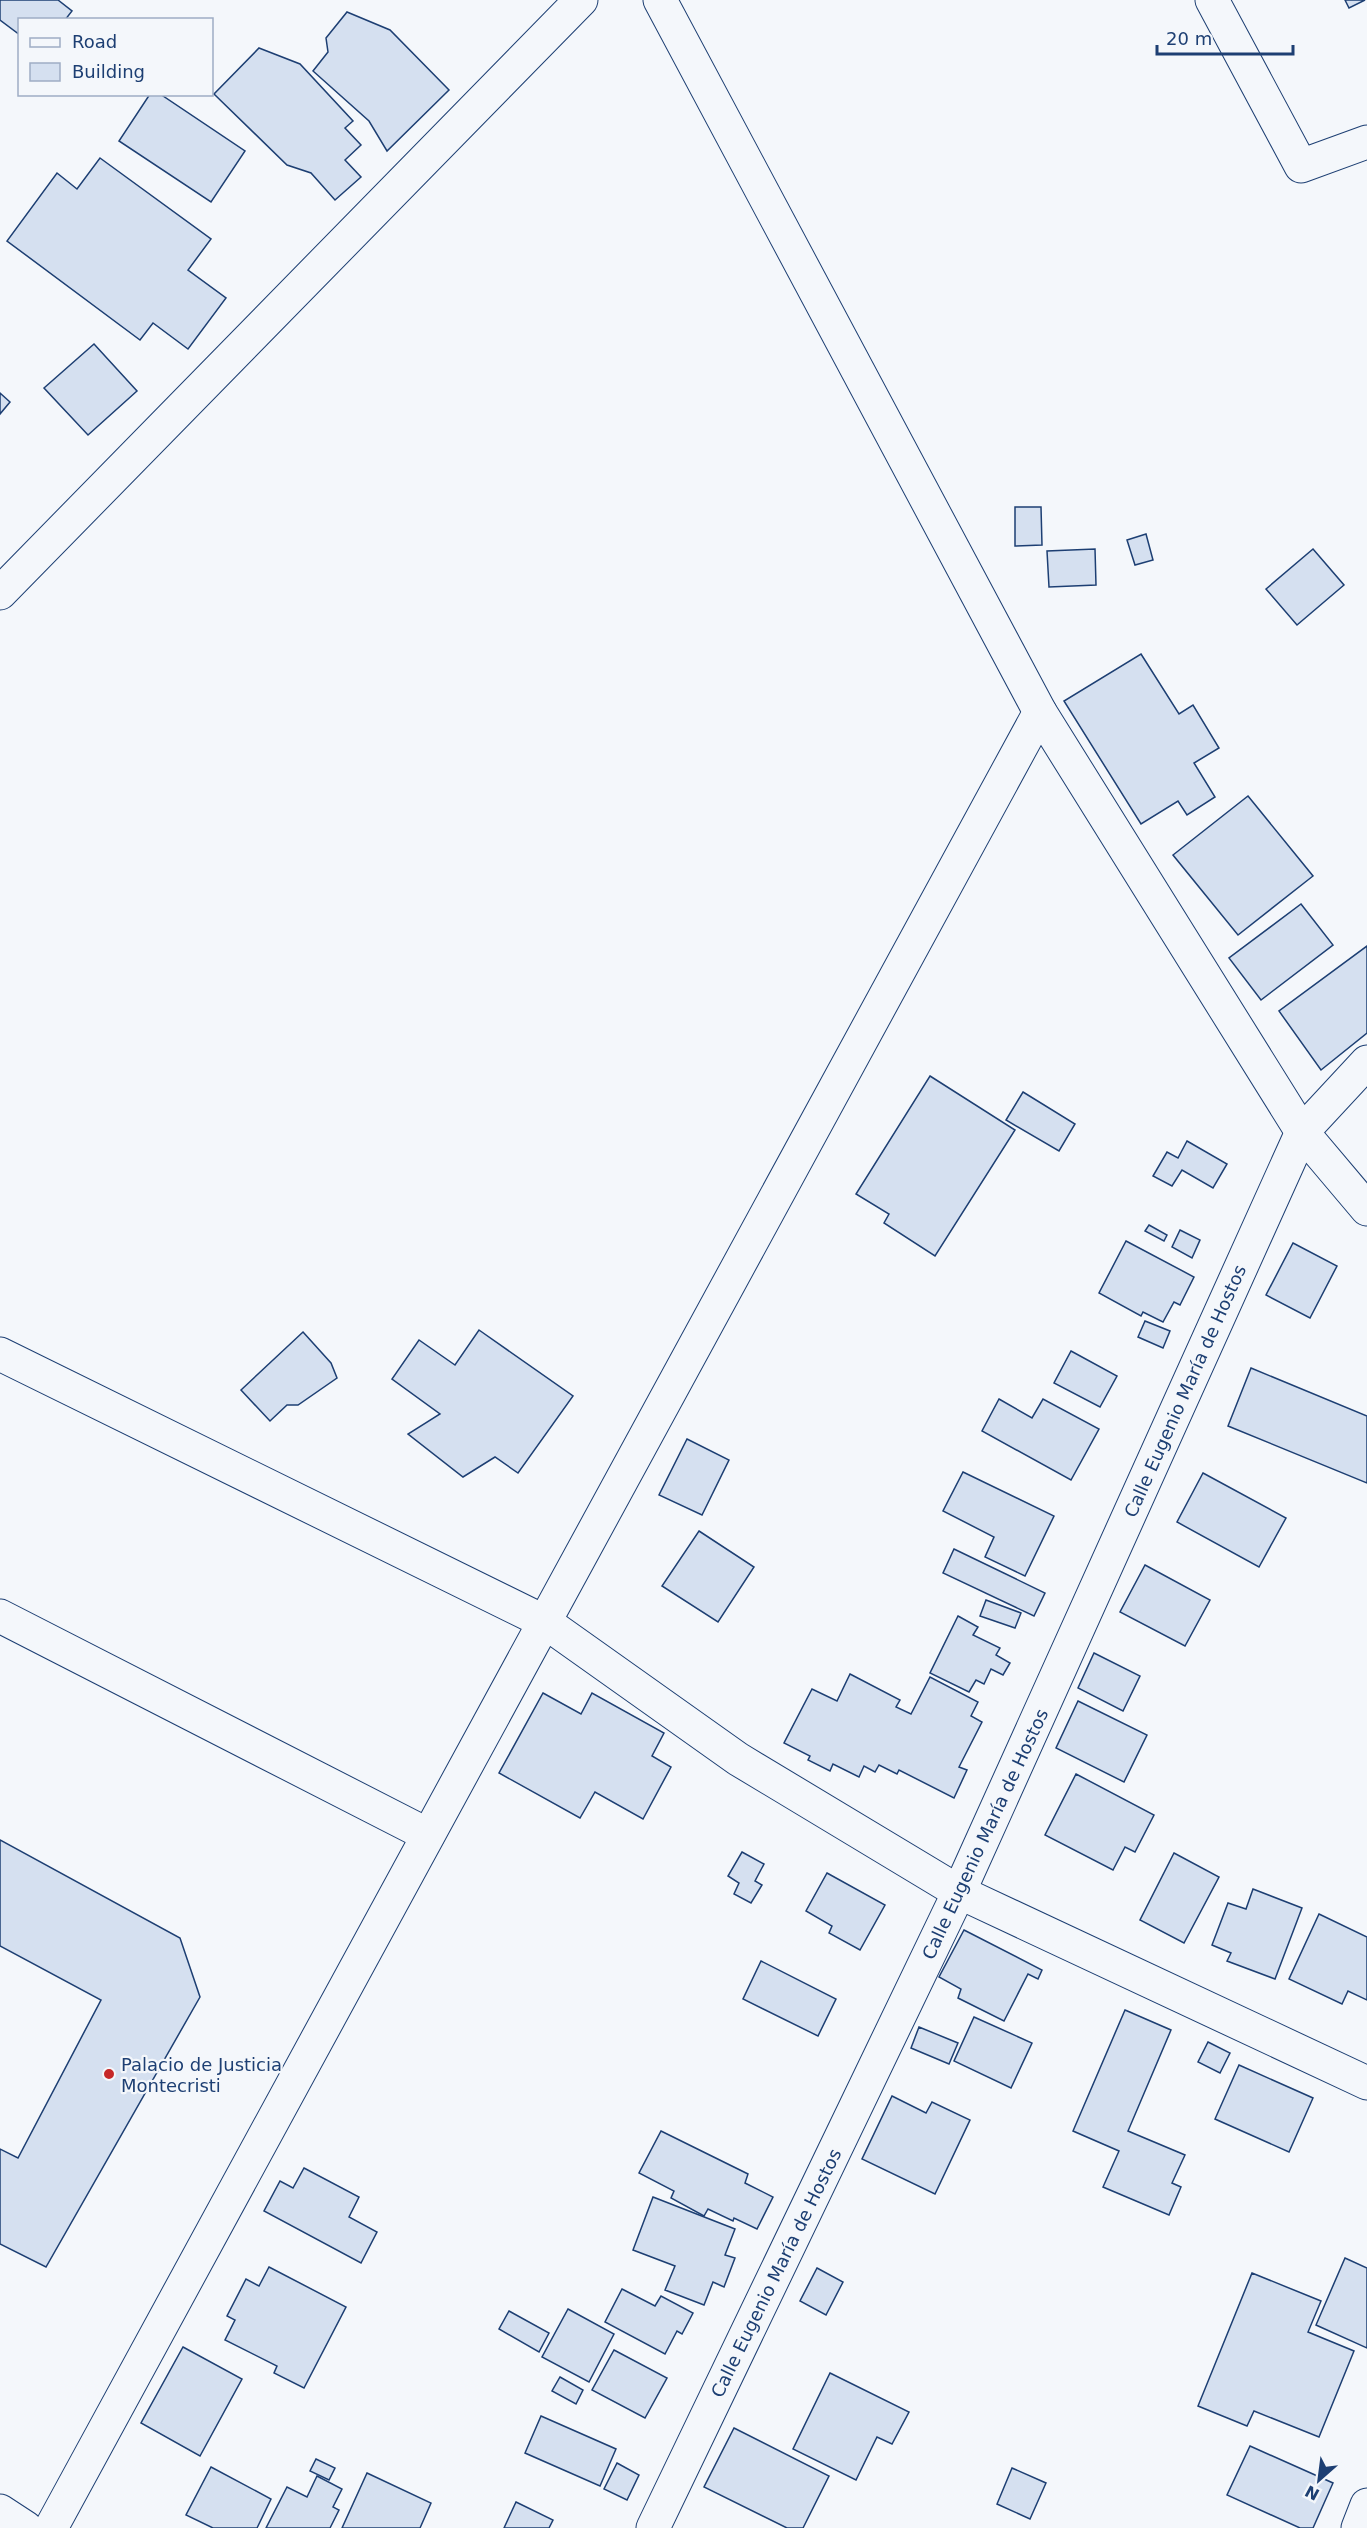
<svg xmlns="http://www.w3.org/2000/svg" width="1367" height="2528" viewBox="0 0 1367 2528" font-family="'DejaVu Sans',sans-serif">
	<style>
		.building { fill: #d5e0f0; stroke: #1d3f73; stroke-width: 1.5 }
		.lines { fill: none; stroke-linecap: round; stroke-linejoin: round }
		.minor-casing { stroke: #1d3f73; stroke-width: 35 }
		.minor { stroke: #f4f7fb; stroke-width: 33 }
		.poi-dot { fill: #c62828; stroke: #f4f7fb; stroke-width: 2 }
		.labels { text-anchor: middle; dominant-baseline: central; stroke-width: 4.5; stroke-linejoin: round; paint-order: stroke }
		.street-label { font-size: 18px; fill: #1d3f73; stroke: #f4f7fb }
		.poi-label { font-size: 18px; fill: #1d3f73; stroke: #f4f7fb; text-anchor: start }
	</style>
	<rect width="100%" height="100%" fill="#f4f7fb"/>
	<g class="building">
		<polygon points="0,0 58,0 72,11 65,20 20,20 20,35 0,20"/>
		<polygon points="1345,0 1365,0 1349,8"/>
		<polygon points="347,12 390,30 449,90 387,151 369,121 313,71 328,52 326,38"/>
		<polygon points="259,48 300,64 353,121 345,128 361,145 345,160 361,177 335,200 311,173 287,165 214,94"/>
		<polygon points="150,94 160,94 245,151 211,202 119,141"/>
		<polygon points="100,158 211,239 188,270 226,298 188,349 153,323 140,340 7,241 57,173 77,189"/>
		<polygon points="94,344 137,391 88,435 44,388"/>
		<polygon points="0,393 10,402 0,414"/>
		<polygon points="1015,507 1041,507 1042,545 1015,546"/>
		<polygon points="1146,534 1153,560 1135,565 1127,540"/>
		<polygon points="1095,549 1096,585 1049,587 1047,551"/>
		<polygon points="1313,549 1344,585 1297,625 1266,589"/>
		<polygon points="1141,654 1179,714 1193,705 1219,748 1194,763 1215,797 1187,815 1178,801 1141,824 1064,701"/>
		<polygon points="1248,796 1313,876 1238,935 1173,855"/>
		<polygon points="1301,904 1333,945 1261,1000 1229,958"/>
		<polygon points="1367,946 1367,1033 1321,1070 1279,1011"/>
		<polygon points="930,1076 1015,1130 935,1256 884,1223 889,1214 856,1194"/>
		<polygon points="1023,1092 1075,1124 1059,1151 1006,1120"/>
		<polygon points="1187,1141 1227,1164 1213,1188 1182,1170 1172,1186 1153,1176 1167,1152 1178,1158"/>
		<polygon points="1149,1225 1167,1235 1164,1241 1145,1231"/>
		<polygon points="1180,1230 1200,1240 1192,1258 1172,1247"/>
		<polygon points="1126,1241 1194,1277 1180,1305 1174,1302 1163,1322 1143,1312 1141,1316 1099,1293"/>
		<polygon points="1293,1243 1337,1266 1310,1318 1266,1295"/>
		<polygon points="1145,1321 1170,1331 1163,1348 1138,1337"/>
		<polygon points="479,1330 573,1396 518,1473 495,1457 463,1477 408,1434 440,1414 392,1379 419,1340 455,1365"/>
		<polygon points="303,1332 331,1363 337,1378 298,1405 287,1405 270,1421 241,1390"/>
		<polygon points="1071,1351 1117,1376 1100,1407 1054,1383"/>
		<polygon points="1251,1368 1367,1416 1367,1483 1228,1426"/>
		<polygon points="999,1399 1032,1418 1043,1399 1099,1429 1071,1480 982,1431"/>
		<polygon points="687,1439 729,1460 702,1515 659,1495"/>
		<polygon points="963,1472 1054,1516 1025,1576 985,1557 994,1537 943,1511"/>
		<polygon points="1203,1473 1286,1518 1259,1567 1177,1522"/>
		<polygon points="699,1531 754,1567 718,1622 662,1586"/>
		<polygon points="954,1549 1045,1593 1034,1616 943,1573"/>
		<polygon points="1145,1565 1210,1600 1185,1646 1120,1612"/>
		<polygon points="986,1600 1021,1613 1015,1628 980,1616"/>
		<polygon points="958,1616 978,1627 973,1635 1000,1648 996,1655 1010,1663 1003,1675 991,1669 984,1684 976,1680 969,1692 930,1673"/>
		<polygon points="1094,1653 1140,1676 1123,1711 1078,1688"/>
		<polygon points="850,1674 900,1700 896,1707 911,1714 930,1677 978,1702 971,1716 982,1722 959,1767 967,1770 954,1798 899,1770 897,1774 879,1765 875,1772 864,1766 859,1777 833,1764 830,1771 808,1760 810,1756 784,1743 812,1689 837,1701"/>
		<polygon points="543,1693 581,1714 592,1693 664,1733 652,1756 671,1767 643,1819 595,1792 580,1818 499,1773"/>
		<polygon points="1078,1701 1147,1735 1124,1782 1056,1748"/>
		<polygon points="1076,1774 1154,1815 1135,1852 1125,1847 1113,1870 1045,1835"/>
		<polygon points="0,1840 180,1938 200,1997 46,2267 0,2244 0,2149 18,2158 101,2000 0,1946"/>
		<polygon points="742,1852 764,1864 755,1881 762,1885 751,1903 734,1894 739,1883 728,1876"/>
		<polygon points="1174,1853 1219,1877 1184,1943 1140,1920"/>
		<polygon points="827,1873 885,1905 860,1950 829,1933 832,1926 806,1911"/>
		<polygon points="1253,1889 1302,1908 1275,1979 1227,1961 1231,1953 1212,1945 1228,1903 1246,1909"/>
		<polygon points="1319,1914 1367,1937 1367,2000 1348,1991 1342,2004 1289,1979"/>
		<polygon points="964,1930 1042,1970 1038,1979 1028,1974 1004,2021 958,1998 961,1989 939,1977"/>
		<polygon points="761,1961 836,1999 818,2036 743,1999"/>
		<polygon points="1125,2010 1171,2030 1128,2131 1185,2155 1172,2183 1181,2187 1169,2215 1103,2187 1119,2151 1073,2131"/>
		<polygon points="974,2017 1032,2043 1011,2088 954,2061"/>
		<polygon points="919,2027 958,2043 949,2064 911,2048"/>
		<polygon points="1208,2042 1230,2053 1220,2073 1198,2062"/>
		<polygon points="1239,2065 1313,2098 1289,2152 1215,2119"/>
		<polygon points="892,2096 926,2113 932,2102 970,2120 935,2194 862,2159"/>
		<polygon points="661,2131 748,2174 745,2183 773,2197 757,2229 734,2218 733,2221 708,2209 704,2216 671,2198 674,2191 639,2173"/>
		<polygon points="304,2168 359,2197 349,2217 377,2232 361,2263 264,2211 280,2181 293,2188"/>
		<polygon points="653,2197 735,2229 725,2255 735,2258 724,2287 713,2282 704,2305 665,2290 675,2266 633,2250"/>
		<polygon points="1345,2258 1367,2268 1367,2348 1316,2325"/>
		<polygon points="269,2267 346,2307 304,2388 274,2373 277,2366 225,2340 235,2320 227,2316 246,2279 259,2286"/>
		<polygon points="817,2268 843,2282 826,2315 800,2301"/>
		<polygon points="1252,2273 1321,2301 1308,2332 1354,2351 1319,2437 1254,2411 1247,2426 1198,2406"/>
		<polygon points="622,2289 655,2306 661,2296 693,2313 682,2334 677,2331 665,2354 605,2322"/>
		<polygon points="568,2309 614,2334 589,2382 542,2357"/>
		<polygon points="509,2311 549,2333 539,2352 499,2329"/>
		<polygon points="183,2347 242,2379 200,2456 141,2423"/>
		<polygon points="614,2350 667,2378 645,2418 592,2390"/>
		<polygon points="830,2373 909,2412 892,2444 877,2437 856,2480 793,2449"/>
		<polygon points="560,2377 583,2390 576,2404 552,2391"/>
		<polygon points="541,2416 616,2449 600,2486 525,2453"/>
		<polygon points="734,2428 829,2476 803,2528 787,2528 704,2487"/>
		<polygon points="1250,2446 1333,2483 1313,2528 1300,2528 1227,2495"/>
		<polygon points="316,2459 335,2468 329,2480 310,2471"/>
		<polygon points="617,2463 639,2475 627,2500 604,2489"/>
		<polygon points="211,2467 271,2499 257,2528 213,2528 186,2515"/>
		<polygon points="1012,2468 1046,2483 1030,2519 997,2504"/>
		<polygon points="367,2473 431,2503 420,2528 342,2528"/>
		<polygon points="317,2476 342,2489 333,2507 339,2510 330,2528 266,2528 287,2487 307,2497"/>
		<polygon points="516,2502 553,2520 549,2528 504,2528"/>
	</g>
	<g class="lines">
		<g class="minor-casing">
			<g id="minor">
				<polyline points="660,0 1040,712 1302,1132 1367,1209"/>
				<polyline points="1212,0 1301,166 1367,142"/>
				<polyline points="0,593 581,0"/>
				<polyline points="0,1354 545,1622 738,1759 959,1892 1367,2083"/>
				<polyline points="0,1616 428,1835"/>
				<polyline points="0,2511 26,2528"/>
				<polyline points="51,2528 1040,712"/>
				<polyline points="653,2528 959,1892 1302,1132 1367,1062"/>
				<polyline points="1358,2528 1367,2505"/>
			</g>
		</g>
		<use href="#minor" class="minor"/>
	</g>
	<circle class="poi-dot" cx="109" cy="2074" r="6"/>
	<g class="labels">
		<g class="street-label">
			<text transform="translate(1185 1391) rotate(-66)">Calle Eugenio María de Hostos</text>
			<text transform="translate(985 1834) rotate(-65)">Calle Eugenio María de Hostos</text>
			<text transform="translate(776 2273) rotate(-64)">Calle Eugenio María de Hostos</text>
		</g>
		<g class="poi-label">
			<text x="121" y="2064">Palacio de Justicia<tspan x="121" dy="21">Montecristi</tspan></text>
		</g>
	</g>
	<rect x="18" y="18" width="195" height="78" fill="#f4f7fb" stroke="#9eadc5" stroke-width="1.5"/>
	<rect x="30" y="38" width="30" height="9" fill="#f4f7fb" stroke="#9eadc5" stroke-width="1.5"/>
	<text x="72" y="48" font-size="18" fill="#1d3f73">Road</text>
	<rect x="30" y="63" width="30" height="18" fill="#d5e0f0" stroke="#9eadc5" stroke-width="1.5"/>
	<text x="72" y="78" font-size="18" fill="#1d3f73">Building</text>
	<g transform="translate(1319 2480) rotate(208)" stroke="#f4f7fb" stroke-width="4.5" paint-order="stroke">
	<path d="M0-4.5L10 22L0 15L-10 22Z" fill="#1d3f73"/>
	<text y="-9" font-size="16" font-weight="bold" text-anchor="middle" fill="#1d3f73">N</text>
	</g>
	<path d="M1157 45v9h136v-9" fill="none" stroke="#1d3f73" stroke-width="3"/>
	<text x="1166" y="45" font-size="18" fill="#1d3f73" stroke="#f4f7fb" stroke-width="4.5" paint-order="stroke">20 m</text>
</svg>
